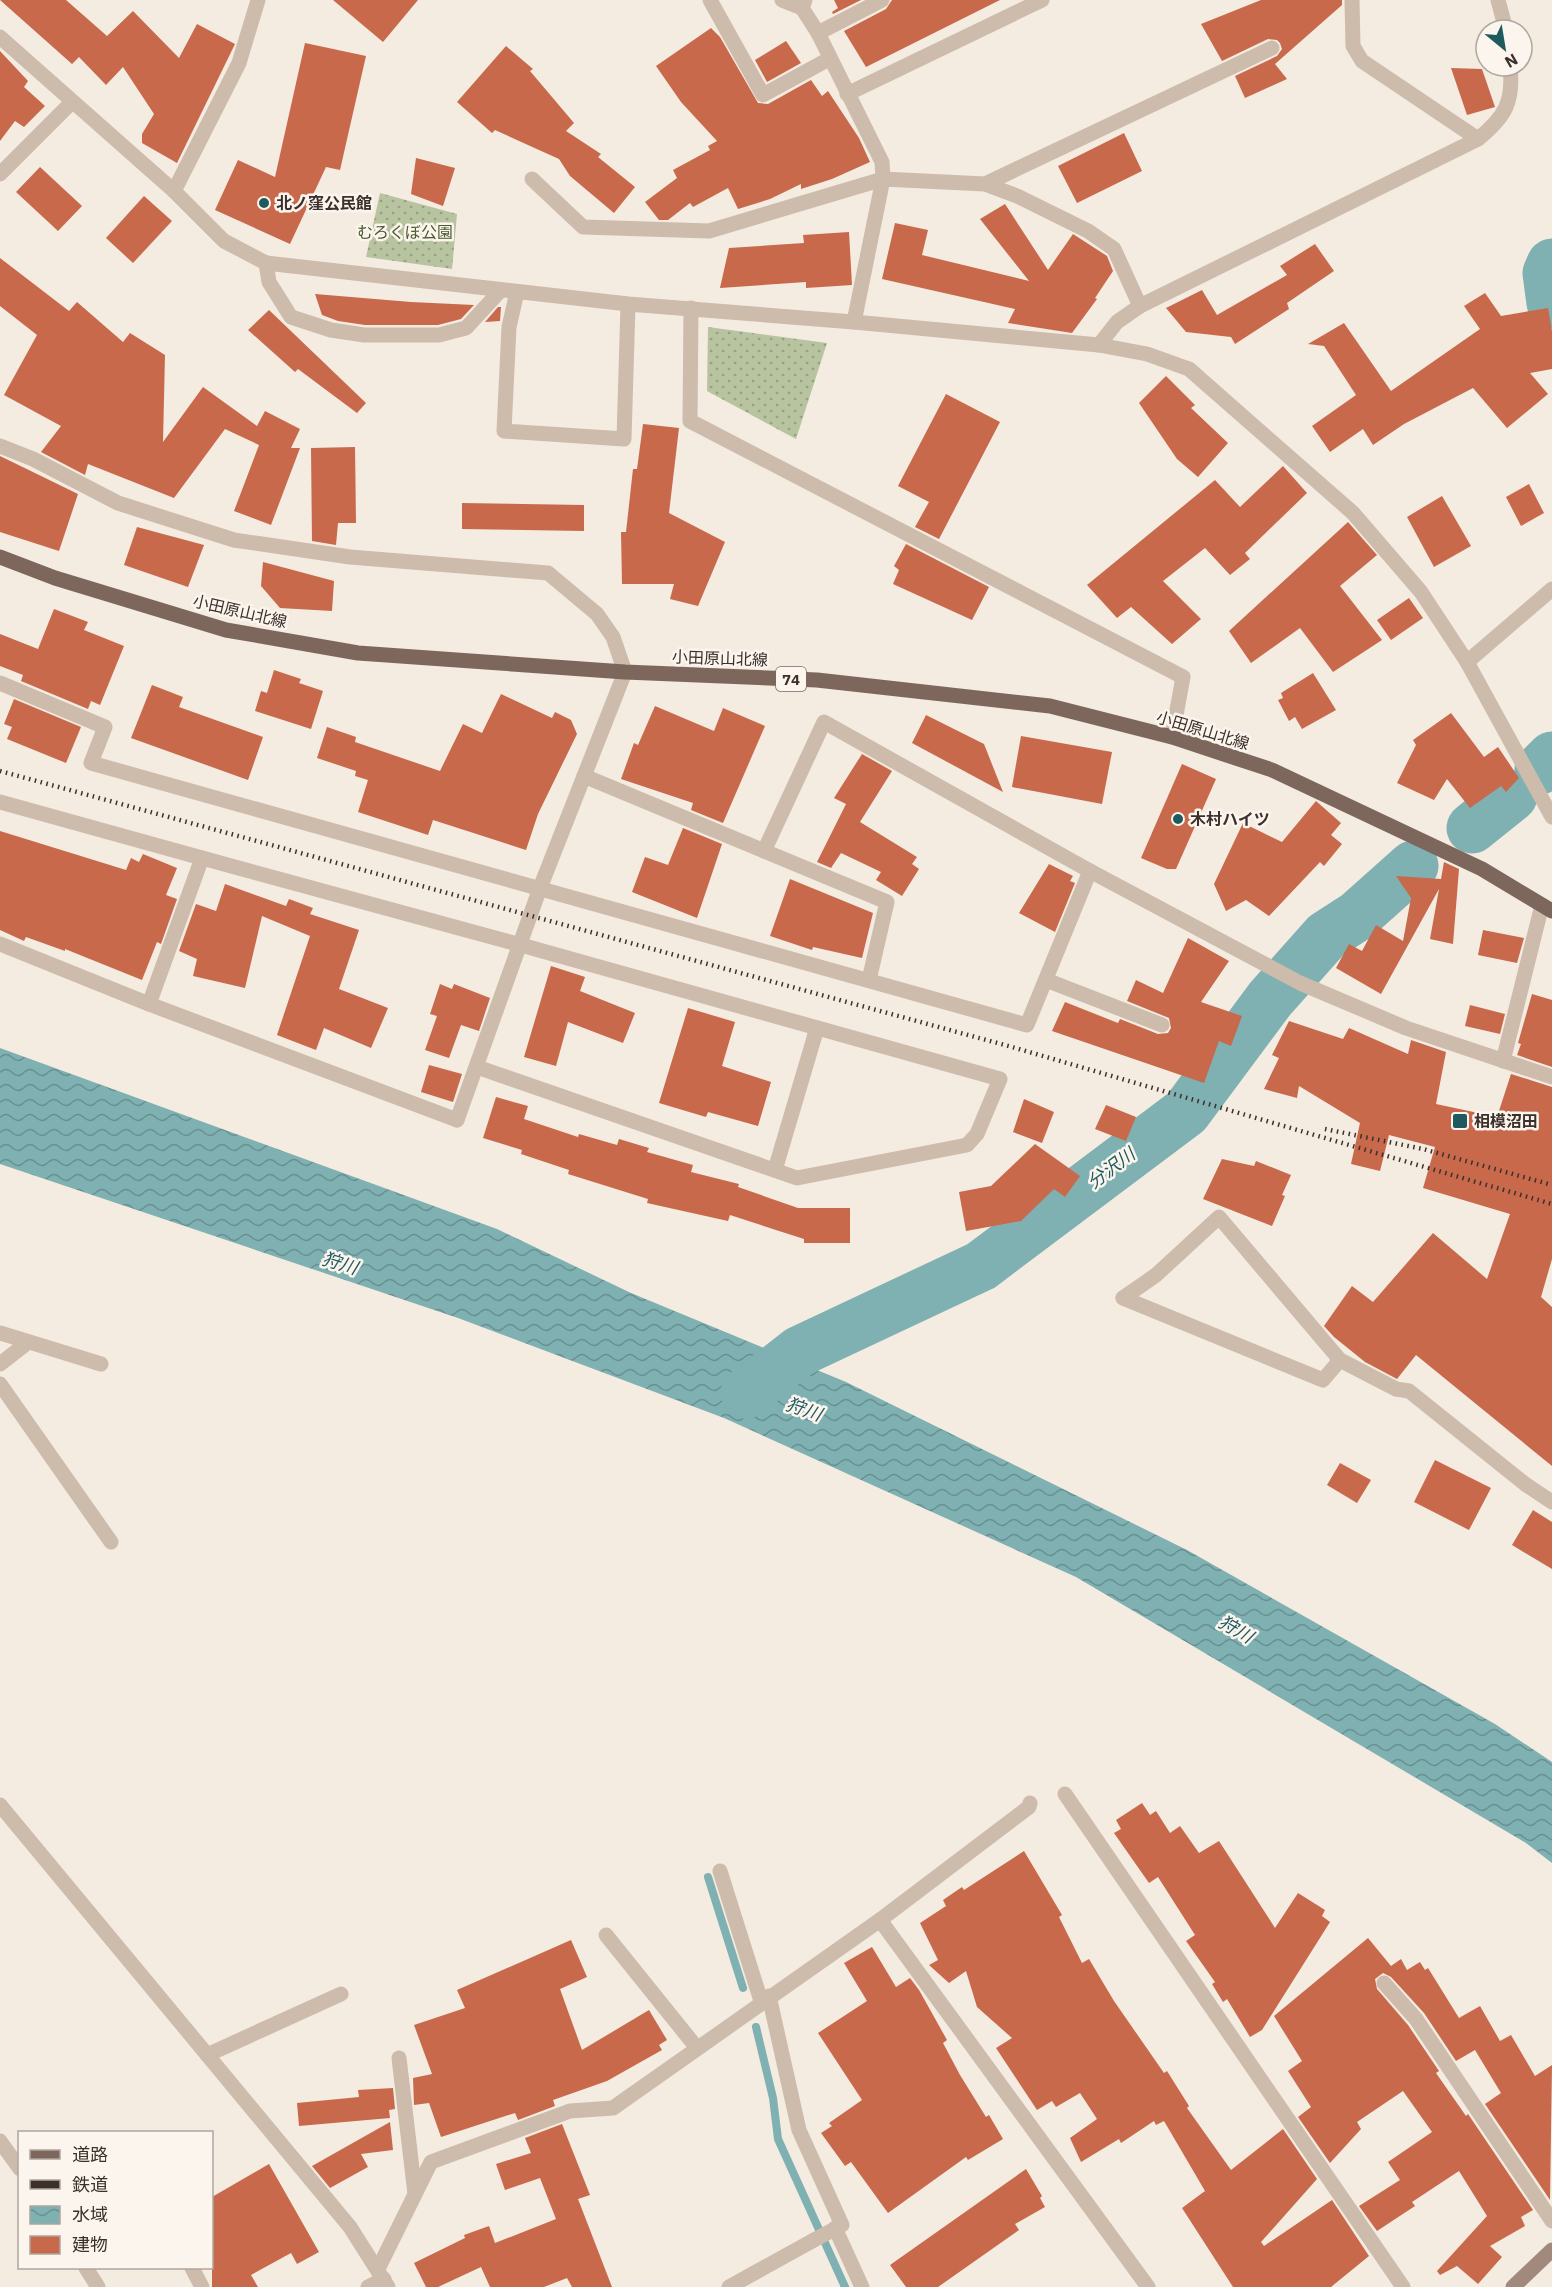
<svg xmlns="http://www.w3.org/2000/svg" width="1552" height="2287" viewBox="0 0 1552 2287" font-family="'IBM Plex Sans','Noto Sans JP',sans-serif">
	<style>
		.grass { fill: url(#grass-dots) }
		.water { fill: url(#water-waves) }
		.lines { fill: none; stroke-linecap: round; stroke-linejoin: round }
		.stream { stroke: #7fb0b2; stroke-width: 8 }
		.river { stroke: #7fb0b2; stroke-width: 51 }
		.building { fill: #c8694b }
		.lane { stroke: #cdbbac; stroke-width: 15 }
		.street { stroke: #cdbbac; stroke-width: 15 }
		.secondary { stroke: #a18a7d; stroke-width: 15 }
		.primary { stroke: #7d675c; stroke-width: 15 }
		.rail { stroke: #3b302b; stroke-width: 4.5; stroke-dasharray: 1.5 4.5; stroke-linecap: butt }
		.poi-dot { fill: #1f5a5e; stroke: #fbf5ee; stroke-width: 2 }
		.labels { text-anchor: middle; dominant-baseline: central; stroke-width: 5; stroke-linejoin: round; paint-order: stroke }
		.shield { fill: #fbf5ee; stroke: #756b66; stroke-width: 1.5 }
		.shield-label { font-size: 15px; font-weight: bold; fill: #3b302b }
		.poi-label { font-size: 16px; font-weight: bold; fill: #3b302b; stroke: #fbf5ee; text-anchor: start }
		.park-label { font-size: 16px; fill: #4a5a2e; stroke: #fbf5ee }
		.street-label { font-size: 16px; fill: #3b302b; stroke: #fbf5ee }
		.water-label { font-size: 18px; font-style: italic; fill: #1f5a5e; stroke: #fbf5ee }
	</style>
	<defs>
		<pattern id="grass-dots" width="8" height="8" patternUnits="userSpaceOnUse" patternTransform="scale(1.5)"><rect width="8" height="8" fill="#b8c4a0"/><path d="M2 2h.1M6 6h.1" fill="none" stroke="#97a083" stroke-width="1.8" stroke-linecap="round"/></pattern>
		<pattern id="water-waves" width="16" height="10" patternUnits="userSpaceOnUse" patternTransform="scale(1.5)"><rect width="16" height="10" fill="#7fb0b2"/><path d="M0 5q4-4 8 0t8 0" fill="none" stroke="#699091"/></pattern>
	</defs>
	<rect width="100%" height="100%" fill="#f4ebe1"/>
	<g class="grass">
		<polygon points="380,193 457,214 452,269 366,257"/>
		<polygon points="708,327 827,343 796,439 707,391"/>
	</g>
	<polygon class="water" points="0,1048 497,1229 631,1293 846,1382 1187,1550 1495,1724 1552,1762 1552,1863 1526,1843 1076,1577 724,1418 458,1318 0,1164"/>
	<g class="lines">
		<g class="stream">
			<polyline points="708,1877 743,1988"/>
			<polyline points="756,2027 773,2098 778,2139 845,2287"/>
		</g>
		<g class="river">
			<polyline points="1552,264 1548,273 1552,303"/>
			<polyline points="1540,769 1552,757"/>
			<polyline points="1472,828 1512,796"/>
			<polyline points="746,1393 800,1351 981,1266 1186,1112 1270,999 1326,936 1357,916 1413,866"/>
		</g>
	</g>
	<g class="building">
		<polygon points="0,0 66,0 107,36 133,11 179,58 197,24 235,44 177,163 142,143 142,134 154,114 123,67 106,85 79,57 72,64"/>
		<polygon points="333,0 418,0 383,42"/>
		<polygon points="834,0 861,0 833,14 832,12 838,8"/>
		<polygon points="892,0 1000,0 866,67 844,31 886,9"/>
		<polygon points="1261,0 1342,0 1342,5 1275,64 1287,79 1245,98 1235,76 1277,56 1282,49 1280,43 1277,40 1268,39 1222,61 1201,24"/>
		<polygon points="711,28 720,37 758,103 768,104 811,80 822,96 828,91 859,138 870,162 832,179 801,189 801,184 770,199 738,209 728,188 693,207 690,203 668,220 659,220 645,202 677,178 673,170 710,150 708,146 717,141 681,102 656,66"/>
		<polygon points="786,41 801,63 767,82 755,60"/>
		<polygon points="305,43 366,56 340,170 326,167 290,244 215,210 238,160 275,177"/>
		<polygon points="506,46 533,69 530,71 574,123 566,131 601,154 598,157 635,187 614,213 570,176 559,159 495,130 492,133 457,102"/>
		<polygon points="0,51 28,81 24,87 45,106 24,127 15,121 0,141"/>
		<polygon points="1451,68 1482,69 1495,107 1467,115"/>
		<polygon points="1124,133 1142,171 1077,203 1058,166"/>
		<polygon points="416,158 455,168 443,206 411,194"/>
		<polygon points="40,167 82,206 58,231 16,192"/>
		<polygon points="144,196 172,221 133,263 106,238"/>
		<polygon points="1005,204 1048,270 1073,234 1107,256 1113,271 1095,298 1097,299 1072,333 1008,323 1015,309 882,279 895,223 928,230 922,255 1029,281 980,219"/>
		<polygon points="849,232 852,285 806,288 806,282 720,288 729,248 804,243 803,235"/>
		<polygon points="1315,244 1334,271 1287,303 1289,309 1235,344 1231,337 1186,332 1166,308 1202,290 1217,315 1287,275 1280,266"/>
		<polygon points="0,258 69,311 77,302 123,342 130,333 165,355 163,442 203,387 257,426 265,411 300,429 291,448 300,448 271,525 234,511 259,445 225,429 174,498 88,464 85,475 41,452 61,426 4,395 37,335 0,306"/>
		<polygon points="1485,293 1501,316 1548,308 1552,331 1552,369 1530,373 1548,394 1507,428 1473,388 1404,424 1373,445 1363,429 1330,452 1312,426 1356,395 1324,346 1308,344 1344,323 1391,391 1480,329 1464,306"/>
		<polygon points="315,294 411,302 474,305 461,319 438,325 365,325 338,321 322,315"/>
		<polygon points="498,307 501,307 500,321 485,322"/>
		<polygon points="269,310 366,403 357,413 298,369 295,372 248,330"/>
		<polygon points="1166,376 1195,405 1191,408 1228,443 1198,477 1177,459 1139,403"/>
		<polygon points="946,394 1000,422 939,539 915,527 929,502 898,486"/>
		<polygon points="643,424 679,428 669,513 725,542 698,606 670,599 674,584 622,584 621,532 626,532 633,469 637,469"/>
		<polygon points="355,447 356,523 338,523 336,545 312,541 311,448"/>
		<polygon points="0,456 78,494 59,551 0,532"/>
		<polygon points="1283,466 1307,493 1245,553 1250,559 1230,575 1205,548 1163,581 1201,619 1172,644 1131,607 1117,618 1087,585 1215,480 1240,507"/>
		<polygon points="1529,484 1544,513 1521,526 1506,497"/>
		<polygon points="1442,496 1471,546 1434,567 1407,517"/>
		<polygon points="462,503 584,505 584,531 462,529"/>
		<polygon points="1348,522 1377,555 1340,586 1382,640 1333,672 1300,628 1251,663 1229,631"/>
		<polygon points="137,527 204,545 188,587 124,565"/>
		<polygon points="906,544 989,587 972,620 893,584 899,570 894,566"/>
		<polygon points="263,562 334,581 332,611 280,608 261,586"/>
		<polygon points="1409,598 1423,618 1391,640 1377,620"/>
		<polygon points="54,609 88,622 84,630 124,646 100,705 91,701 88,709 21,681 23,675 0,666 0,634 38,649"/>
		<polygon points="274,670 301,679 299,683 323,691 311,729 255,711 261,691 267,693"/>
		<polygon points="1313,673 1336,710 1302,729 1295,717 1289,721 1278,700 1283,698 1281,693"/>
		<polygon points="152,685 183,697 179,707 263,737 248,780 131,738"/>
		<polygon points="501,694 552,718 555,712 571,720 577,734 538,814 526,850 433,820 428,835 358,812 368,780 355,776 356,771 317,758 327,727 356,737 355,742 440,771 463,724 482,733"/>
		<polygon points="14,699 81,727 66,763 7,739 12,727 4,724"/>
		<polygon points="655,706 714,731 723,708 765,726 723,823 691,810 693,803 621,779 634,743 638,745"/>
		<polygon points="1451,713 1484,757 1498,747 1519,778 1506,792 1501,786 1470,808 1447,779 1434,800 1397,783 1416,745 1413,740"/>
		<polygon points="926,715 984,744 1003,792 912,743"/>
		<polygon points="1021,736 1112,752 1102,804 1012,787"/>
		<polygon points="862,754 892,771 860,822 917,857 912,864 919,869 902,896 876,880 881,872 841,853 831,868 817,862 846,804 834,798"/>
		<polygon points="1182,764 1216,779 1176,869 1167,869 1141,858"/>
		<polygon points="1316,801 1341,823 1331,835 1342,844 1324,866 1320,862 1269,916 1246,900 1226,911 1214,884 1243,823 1282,842"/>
		<polygon points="683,828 722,844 697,918 632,892 645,857 668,865"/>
		<polygon points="0,831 126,870 131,858 139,862 143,854 177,868 166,895 177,899 161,944 157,942 142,980 65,949 65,951 26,937 24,941 0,930"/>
		<polygon points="1444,862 1459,869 1453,944 1430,939 1439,889 1381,994 1336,968 1349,944 1362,951 1376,925 1403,941 1411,898 1396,876 1441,879"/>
		<polygon points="1049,864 1073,876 1070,881 1075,883 1055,932 1019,913"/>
		<polygon points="790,879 873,913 862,958 813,947 812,950 770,936"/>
		<polygon points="225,884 286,906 289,899 313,908 310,914 359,930 339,989 388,1008 371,1048 324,1028 316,1050 277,1035 310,936 262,916 245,988 193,976 197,959 179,951 196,904 216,911"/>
		<polygon points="1483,930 1524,938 1517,963 1478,955"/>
		<polygon points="1188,938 1229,961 1201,1002 1242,1016 1231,1046 1219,1041 1204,1083 1052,1031 1065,1002 1118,1023 1120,1019 1158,1034 1168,1033 1171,1028 1169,1018 1127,1001 1136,980 1163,993"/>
		<polygon points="551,966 585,977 580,991 635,1013 623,1043 568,1022 556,1066 524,1057"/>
		<polygon points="440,984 452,989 454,984 490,998 479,1031 461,1025 449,1058 425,1050 437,1016 430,1014"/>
		<polygon points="1532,994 1552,1000 1552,1067 1517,1055 1521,1044 1518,1043"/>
		<polygon points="1470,1005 1505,1014 1500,1034 1465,1026"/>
		<polygon points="688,1008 735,1022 722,1066 771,1082 758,1126 708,1112 706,1117 659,1103"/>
		<polygon points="1289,1021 1343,1039 1349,1028 1408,1054 1411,1040 1446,1052 1436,1104 1497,1117 1511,1074 1552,1087 1552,1259 1541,1297 1552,1307 1552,1466 1416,1355 1397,1379 1365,1362 1334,1337 1324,1326 1352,1286 1373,1302 1433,1233 1487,1279 1510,1214 1423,1188 1435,1147 1389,1135 1380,1171 1351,1164 1360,1123 1299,1086 1297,1098 1264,1089 1279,1058 1272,1055"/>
		<polygon points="429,1065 462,1074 453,1102 421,1092"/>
		<polygon points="496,1097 528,1106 524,1119 578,1137 579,1134 617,1145 619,1139 649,1148 647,1152 693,1165 691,1172 739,1184 738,1187 798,1208 850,1208 850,1243 804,1243 804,1239 730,1215 728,1221 647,1203 648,1199 568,1174 569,1170 521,1154 522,1150 483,1138"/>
		<polygon points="1024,1099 1054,1112 1042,1143 1013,1132"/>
		<polygon points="1106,1105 1136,1117 1126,1141 1095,1129"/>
		<polygon points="1035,1144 1080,1176 1065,1197 1054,1189 1021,1221 966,1231 959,1192 991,1186"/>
		<polygon points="1222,1159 1254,1166 1256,1161 1291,1175 1282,1195 1285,1196 1272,1226 1203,1199"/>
		<polygon points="1435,1460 1491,1488 1469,1530 1414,1502"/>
		<polygon points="1340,1463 1371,1480 1357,1503 1327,1485"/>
		<polygon points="1533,1510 1552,1522 1552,1569 1512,1545"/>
		<polygon points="1142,1803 1150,1815 1156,1811 1170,1833 1180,1826 1199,1853 1219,1841 1275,1928 1298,1893 1325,1910 1322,1916 1330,1922 1262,2030 1250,2037 1227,1999 1223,2002 1212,1984 1215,1982 1186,1941 1195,1935 1158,1877 1149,1883 1114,1833 1121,1829 1116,1820"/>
		<polygon points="1024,1851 1062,1915 1059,1917 1082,1963 1089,1959 1114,2001 1164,2073 1167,2071 1189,2106 1187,2108 1231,2170 1283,2129 1317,2179 1261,2242 1264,2246 1332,2200 1369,2256 1331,2287 1233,2287 1182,2208 1205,2191 1164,2121 1156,2125 1154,2121 1121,2143 1119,2139 1081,2162 1070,2138 1097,2119 1080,2093 1056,2107 1052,2101 1037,2110 996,2048 1012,2038 977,2007 966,1971 949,1983 929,1965 938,1960 920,1923 946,1906 943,1900 962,1887 964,1890"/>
		<polygon points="1368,1938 1391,1966 1401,1959 1407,1970 1420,1962 1425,1970 1428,1968 1459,2018 1480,2006 1500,2041 1511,2035 1535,2076 1552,2065 1550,2200 1485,2104 1501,2093 1475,2050 1456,2061 1424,2013 1391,1977 1383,1973 1375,1979 1377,1989 1408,2025 1439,2071 1436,2073 1466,2116 1468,2114 1533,2210 1521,2217 1525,2226 1490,2246 1502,2257 1478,2284 1457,2266 1440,2275 1437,2271 1487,2216 1459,2171 1412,2202 1415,2206 1377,2231 1359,2206 1400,2180 1388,2162 1432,2132 1403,2091 1357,2122 1361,2129 1330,2163 1298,2117 1311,2107 1288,2071 1302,2061 1274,2016"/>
		<polygon points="571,1940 587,1977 560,1989 582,2050 649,2010 667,2040 659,2045 662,2050 607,2081 553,2100 555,2106 518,2120 515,2113 441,2137 429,2103 414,2105 413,2078 432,2074 414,2025 465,2008 457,1990"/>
		<polygon points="872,1947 896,1987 910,1978 919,1990 947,2040 943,2043 960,2075 986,2117 989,2115 1003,2139 968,2160 966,2157 888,2213 851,2162 845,2166 821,2133 832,2126 829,2123 862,2100 818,2033 867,2001 844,1963"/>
		<polygon points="393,2088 395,2109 389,2110 390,2118 299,2126 297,2103 359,2097 358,2090"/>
		<polygon points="390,2122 393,2150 361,2154 368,2167 330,2188 312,2166"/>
		<polygon points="562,2124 590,2195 578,2199 612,2287 572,2287 567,2278 544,2287 490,2287 481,2267 438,2287 426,2287 414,2263 465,2238 464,2235 489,2226 495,2243 556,2219 540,2178 505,2190 496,2164 531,2153 525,2138"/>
		<polygon points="269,2164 319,2252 297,2264 291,2253 251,2275 258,2287 212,2287 212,2197"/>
		<polygon points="1026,2169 1042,2196 1040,2198 1045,2207 1015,2224 1019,2230 938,2287 906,2287 890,2265"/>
	</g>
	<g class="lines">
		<g class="lane">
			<polyline points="710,0 763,95 829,59"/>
			<polyline points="782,0 802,8"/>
			<polyline points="1352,0 1353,46 1362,61 1478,139"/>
			<polyline points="818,33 882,0"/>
			<polyline points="847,94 1042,0"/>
			<polyline points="0,174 72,102"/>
			<polyline points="532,179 583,227 709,231 883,179 882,162 818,33 802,8 805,0"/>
			<polyline points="985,184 1272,48"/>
			<polyline points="266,263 269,282 291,317 331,330 364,335 439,335 466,328 501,290"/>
			<polyline points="517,292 509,327 504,431 624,439 628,304"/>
			<polyline points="0,683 105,727 91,763 1027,1025 1090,871"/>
			<polyline points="584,776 887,902 869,980"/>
			<polyline points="0,802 202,858 149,1004"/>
			<polyline points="764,851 824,722 1090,871 1300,983 1406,1028 1552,1077"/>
			<polyline points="0,944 149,1004 457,1120"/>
			<polyline points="1046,980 1162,1025"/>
			<polyline points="1503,1061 1542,905"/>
			<polyline points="477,1067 797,1178 967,1145 977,1134 1000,1079 521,945"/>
			<polyline points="775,1170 817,1028"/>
			<polyline points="1123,1298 1323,1380 1340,1360 1396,1389 1409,1391 1525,1484 1552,1502"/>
			<polyline points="1123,1298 1156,1275 1219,1217 1340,1360"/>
			<polyline points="0,1333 101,1364"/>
			<polyline points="0,1364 27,1343"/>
			<polyline points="0,1384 111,1542"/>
			<polyline points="1065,1794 1403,2287"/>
			<polyline points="720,1871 761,2001"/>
			<polyline points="606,1935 697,2048"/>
			<polyline points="1384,1983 1416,2019 1552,2221"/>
			<polyline points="207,2055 341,1994"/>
			<polyline points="399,2058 415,2194"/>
			<polyline points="835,2228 862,2287"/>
			<polyline points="192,2268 202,2287"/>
			<polyline points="729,2287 814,2240"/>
		</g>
		<g class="street">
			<polyline points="1498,0 1506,30"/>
			<polyline points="0,37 174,191 224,241 266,263 628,304 854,322 1099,345 1147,354 1189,369 1353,513 1421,592 1467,662 1552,817"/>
			<polyline points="174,191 239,63 258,0"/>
			<polyline points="691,308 690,421 1183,677 1172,737"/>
			<polyline points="854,322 883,179 985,184 1017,196 1088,231 1114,249 1140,306"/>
			<path d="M1099 345 1117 322 1140 306 1478 139C1505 117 1514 102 1510 66"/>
			<polyline points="0,446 33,459 118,503 234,540 350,557 548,573 597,614 613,637 625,672 540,888 457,1120"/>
			<polyline points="1467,662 1552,589"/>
			<polyline points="202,858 521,945"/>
			<polyline points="0,1805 350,2227 388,2287"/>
			<polyline points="880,1920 1148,2287"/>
			<polyline points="769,1996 799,2130 842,2225 814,2240"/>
			<polyline points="0,2141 20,2169"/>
			<polyline points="86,2268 98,2287"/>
			<polyline points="378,2269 431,2162 570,2111 613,2108 880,1920 1029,1807 1030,1803"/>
			<polyline points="368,2287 384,2279"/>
		</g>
		<polyline class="secondary" points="1513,2287 1552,2250"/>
		<polyline class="primary" points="0,557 55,578 226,630 358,653 625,672 817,680 1050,706 1172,737 1272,770 1482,869 1552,911"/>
		<g class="rail">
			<polyline points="0,771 1012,1047 1552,1204"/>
			<polyline points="1325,1129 1423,1149 1552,1185"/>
		</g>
	</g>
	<g class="poi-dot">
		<circle cx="264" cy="203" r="6"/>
		<circle cx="1178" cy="819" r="6"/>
		<rect x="1452" y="1113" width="16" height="16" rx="3"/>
	</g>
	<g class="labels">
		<rect class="shield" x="776" y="667" width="30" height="24" rx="4.5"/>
		<g class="shield-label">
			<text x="791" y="679">74</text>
		</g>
		<g class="poi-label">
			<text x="276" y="203">北ノ窪公民館</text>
			<text x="1190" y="819">木村ハイツ</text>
			<text x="1474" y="1121">相模沼田</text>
		</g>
		<g class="park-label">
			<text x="405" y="232">むろくぼ公園</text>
		</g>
		<g class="street-label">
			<text transform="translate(240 611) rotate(13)">小田原山北線</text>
			<text transform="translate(720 658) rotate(2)">小田原山北線</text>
			<text transform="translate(1203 730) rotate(17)">小田原山北線</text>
		</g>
		<g class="water-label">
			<text transform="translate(1111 1168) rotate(-37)">分沢川</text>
			<text transform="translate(340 1263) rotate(17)">狩川</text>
			<text transform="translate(804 1409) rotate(19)">狩川</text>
			<text transform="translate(1236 1629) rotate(30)">狩川</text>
		</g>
	</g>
	<rect x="18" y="2131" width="195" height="138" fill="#fbf5ee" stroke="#aea6a0" stroke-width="1.5"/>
	<rect x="30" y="2150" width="30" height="9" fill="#7d675c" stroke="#aea6a0" stroke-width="1.5"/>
	<text x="72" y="2161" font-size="18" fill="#3b302b">道路</text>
	<rect x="30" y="2180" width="30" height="9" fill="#3b302b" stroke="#aea6a0" stroke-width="1.5"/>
	<text x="72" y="2191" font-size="18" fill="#3b302b">鉄道</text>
	<rect x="30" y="2206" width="30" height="18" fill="url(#water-waves)" stroke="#aea6a0" stroke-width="1.5"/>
	<text x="72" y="2221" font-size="18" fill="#3b302b">水域</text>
	<rect x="30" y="2236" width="30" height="18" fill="#c8694b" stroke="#aea6a0" stroke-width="1.5"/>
	<text x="72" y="2251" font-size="18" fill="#3b302b">建物</text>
	<g transform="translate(1504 48) rotate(150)"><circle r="28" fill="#fbf5ee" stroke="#aea6a0" stroke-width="1.5"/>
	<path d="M0-4.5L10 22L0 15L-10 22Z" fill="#1f5a5e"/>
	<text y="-9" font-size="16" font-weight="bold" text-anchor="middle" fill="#3b302b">N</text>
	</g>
</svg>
